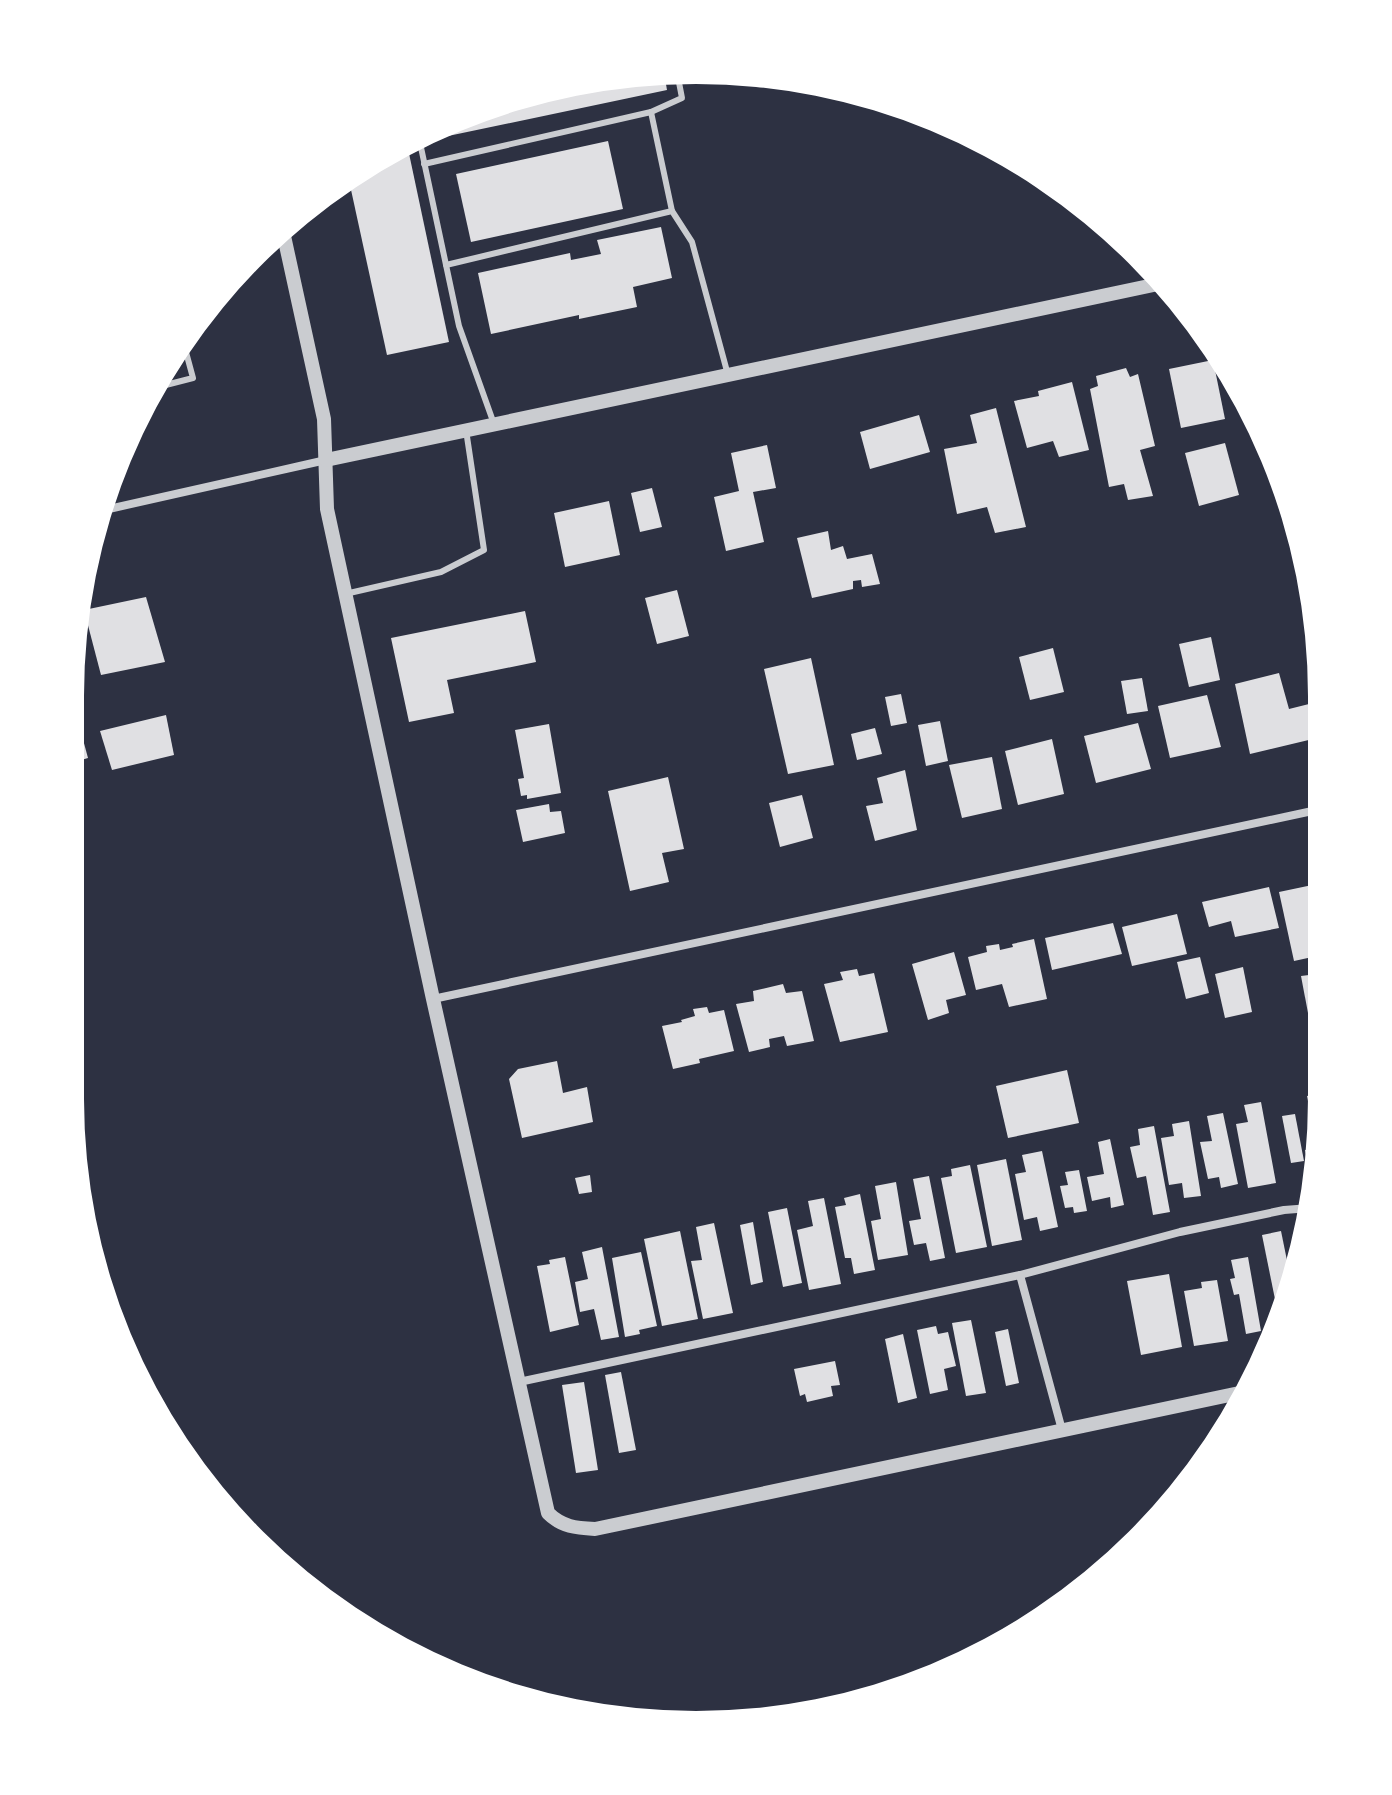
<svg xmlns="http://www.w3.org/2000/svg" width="1392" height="1795" viewBox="0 0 1392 1795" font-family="'Roboto Condensed',sans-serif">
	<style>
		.building { fill: #e0e0e3 }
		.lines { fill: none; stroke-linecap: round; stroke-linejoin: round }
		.service { stroke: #caccd0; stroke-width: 6 }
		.minor { stroke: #caccd0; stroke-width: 8 }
		.tertiary { stroke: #caccd0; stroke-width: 14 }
	</style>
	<rect width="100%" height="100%" fill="#2d3142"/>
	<g class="building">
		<polygon points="664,73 667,90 448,136 445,124 457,117 574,82"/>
		<polygon points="608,141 623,209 471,242 456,174"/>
		<polygon points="407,144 449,342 387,355 348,176"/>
		<polygon points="661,227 672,278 633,287 637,307 579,319 579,315 491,334 478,273 570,253 571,260 601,254 597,240"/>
		<polygon points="1213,360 1225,419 1181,428 1169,369"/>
		<polygon points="1126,368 1130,377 1138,374 1155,446 1140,450 1153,496 1128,500 1124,484 1109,487 1090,389 1098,386 1096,376"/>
		<polygon points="1072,382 1089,450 1059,457 1053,441 1027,448 1014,401 1039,396 1038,391"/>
		<polygon points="996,408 1026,527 995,533 987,507 957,514 944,449 977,443 970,415"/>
		<polygon points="919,415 930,452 870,469 860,432"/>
		<polygon points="1225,443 1239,495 1199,506 1185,453"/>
		<polygon points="767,445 776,488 753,492 764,542 726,551 714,497 739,491 731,453"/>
		<polygon points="652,488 662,527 640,532 631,493"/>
		<polygon points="609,501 620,555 565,567 554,513"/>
		<polygon points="828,531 831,550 843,546 847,559 872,554 880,584 862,587 861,580 853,581 853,589 812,598 797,538"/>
		<polygon points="677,590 689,636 657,644 645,598"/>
		<polygon points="146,597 165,662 101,675 84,610"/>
		<polygon points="525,611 536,662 447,680 454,713 409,722 391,638"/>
		<polygon points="1211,637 1220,680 1189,687 1179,644"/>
		<polygon points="1053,648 1064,692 1030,700 1019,657"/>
		<polygon points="811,658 834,765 788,774 764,669"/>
		<polygon points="1279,673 1289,709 1313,703 1317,716 1317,738 1250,754 1235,684"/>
		<polygon points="1142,678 1148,711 1127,714 1121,681"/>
		<polygon points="901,694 907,723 891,726 885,697"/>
		<polygon points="1207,695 1221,747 1170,758 1158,706"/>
		<polygon points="166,715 174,755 112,770 100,731"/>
		<polygon points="78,721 88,758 71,763 71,723"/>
		<polygon points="940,721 948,761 926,766 918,725"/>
		<polygon points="1138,723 1151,769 1096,783 1084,736"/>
		<polygon points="549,724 561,793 527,799 527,795 521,796 518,779 524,778 515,730"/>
		<polygon points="875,728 882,754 857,760 851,734"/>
		<polygon points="1052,739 1064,794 1018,805 1005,751"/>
		<polygon points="992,757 1002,809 962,818 949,765"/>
		<polygon points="905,770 917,830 875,841 866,806 883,803 877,778"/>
		<polygon points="668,777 684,849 662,853 669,882 630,891 608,791"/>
		<polygon points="802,795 813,838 780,847 769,803"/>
		<polygon points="549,804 550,812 561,811 565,833 523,842 516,810"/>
		<polygon points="1317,884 1317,956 1294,961 1279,892"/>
		<polygon points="1269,887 1279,928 1235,937 1231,921 1209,927 1202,902"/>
		<polygon points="1177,914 1187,954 1132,966 1122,927"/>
		<polygon points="1113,923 1122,954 1052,970 1045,938"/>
		<polygon points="1034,939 1047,999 1009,1007 1002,984 976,990 968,957 987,952 986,946 999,944 1000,950 1013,947 1012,944"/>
		<polygon points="954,952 966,995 946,1000 949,1013 928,1020 912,964"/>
		<polygon points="1200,957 1209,993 1186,999 1177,962"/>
		<polygon points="1243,967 1252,1012 1225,1018 1215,974"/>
		<polygon points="857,969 859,976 874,973 888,1032 840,1042 824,984 843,980 840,972"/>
		<polygon points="1317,974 1317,1050 1315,1050 1301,976"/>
		<polygon points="783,984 786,993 802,991 814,1041 787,1046 784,1036 769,1039 770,1047 749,1052 736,1004 754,1001 753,991"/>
		<polygon points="707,1007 709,1013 724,1010 734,1051 699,1059 700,1063 673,1069 662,1026 682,1022 681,1020 695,1016 693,1009"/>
		<polygon points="557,1061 563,1093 587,1087 593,1122 522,1138 509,1079 518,1069"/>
		<polygon points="1067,1070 1079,1123 1008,1138 996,1086"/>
		<polygon points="1317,1094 1317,1178 1311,1179 1305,1150 1312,1149 1310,1138 1315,1137 1307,1096"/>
		<polygon points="1261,1102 1276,1183 1248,1188 1236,1124 1248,1122 1244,1105"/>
		<polygon points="1223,1113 1238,1184 1221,1188 1219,1177 1208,1179 1200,1142 1212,1141 1207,1116"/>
		<polygon points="1295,1114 1304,1161 1291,1163 1282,1116"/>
		<polygon points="1189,1121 1201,1196 1184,1198 1182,1183 1169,1185 1161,1138 1174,1136 1172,1124"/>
		<polygon points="1154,1126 1170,1212 1153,1215 1146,1176 1137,1178 1130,1147 1140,1145 1138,1129"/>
		<polygon points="1110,1139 1124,1205 1111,1208 1110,1197 1092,1201 1087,1177 1104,1174 1098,1142"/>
		<polygon points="1042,1151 1058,1227 1040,1231 1037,1217 1024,1220 1015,1174 1026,1172 1022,1155"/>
		<polygon points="1006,1159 1022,1240 992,1246 977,1165"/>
		<polygon points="970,1165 987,1247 956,1253 941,1178 952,1176 951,1169"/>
		<polygon points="1079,1170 1087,1211 1074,1213 1073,1207 1065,1208 1060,1186 1068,1185 1065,1172"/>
		<polygon points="590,1175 592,1192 579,1194 575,1178"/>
		<polygon points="929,1176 945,1258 930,1261 926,1243 914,1245 909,1221 921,1219 913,1179"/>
		<polygon points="896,1182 908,1255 878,1260 871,1221 881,1219 875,1186"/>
		<polygon points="860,1194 875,1270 854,1274 851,1258 845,1258 835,1207 846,1205 844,1198"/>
		<polygon points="824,1198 841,1284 809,1290 797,1230 813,1226 808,1201"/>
		<polygon points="787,1208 802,1283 783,1287 768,1212"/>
		<polygon points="753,1222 763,1282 751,1285 740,1225"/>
		<polygon points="714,1223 733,1313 703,1319 691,1261 702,1260 696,1227"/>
		<polygon points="680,1231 698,1319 662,1326 644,1239"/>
		<polygon points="1281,1231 1292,1285 1289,1301 1279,1319 1262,1235"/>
		<polygon points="602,1247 619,1337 601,1340 594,1309 580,1312 575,1282 588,1279 582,1252"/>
		<polygon points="641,1252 657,1326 639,1330 640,1334 625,1337 612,1258"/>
		<polygon points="565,1257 579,1325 550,1332 537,1266 550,1264 549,1260"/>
		<polygon points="1248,1257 1261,1331 1246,1334 1239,1294 1234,1295 1230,1279 1235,1278 1231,1260"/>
		<polygon points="1169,1274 1182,1347 1141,1355 1127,1281"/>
		<polygon points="1217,1280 1228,1341 1194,1346 1184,1291 1202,1288 1201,1282"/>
		<polygon points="971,1320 986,1393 966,1396 952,1323"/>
		<polygon points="936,1326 938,1334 948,1332 956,1366 944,1369 948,1390 930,1394 917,1330"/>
		<polygon points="1008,1329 1019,1383 1006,1386 995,1332"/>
		<polygon points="903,1334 917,1398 898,1403 885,1339"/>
		<polygon points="835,1361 840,1385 831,1386 833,1396 807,1402 805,1394 800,1396 794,1369"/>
		<polygon points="621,1372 636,1450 619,1453 605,1375"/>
		<polygon points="584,1382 598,1470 576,1473 562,1385"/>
	</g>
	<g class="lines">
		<g class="service">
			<polyline points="651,112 682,98 677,72"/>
			<polyline points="419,138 459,326 494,424"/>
			<polyline points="424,164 651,112 672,211"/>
			<polyline points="446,265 672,211 692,242 728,375"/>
			<polyline points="154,388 193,378 183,341"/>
			<polyline points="345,594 441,572 484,550 466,430"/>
		</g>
		<g class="minor">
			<polyline points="100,511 326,460"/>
			<polyline points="433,999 1317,810"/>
			<polyline points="1020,1275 1180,1232 1284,1210 1310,1208"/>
			<polyline points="519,1382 1020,1275 1062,1430"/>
		</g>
		<g class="tertiary">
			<path d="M284 236 324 419 327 509 433 999 548 1513C562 1527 576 1528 595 1529L1244 1392"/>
			<polyline points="326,460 1163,283"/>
		</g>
	</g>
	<path d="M0 0H1392V1795H0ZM696 84H696A612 612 0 0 1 1308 696V1099A612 612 0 0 1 696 1711H696A612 612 0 0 1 84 1099V696A612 612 0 0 1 696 84Z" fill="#fff" fill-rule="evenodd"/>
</svg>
